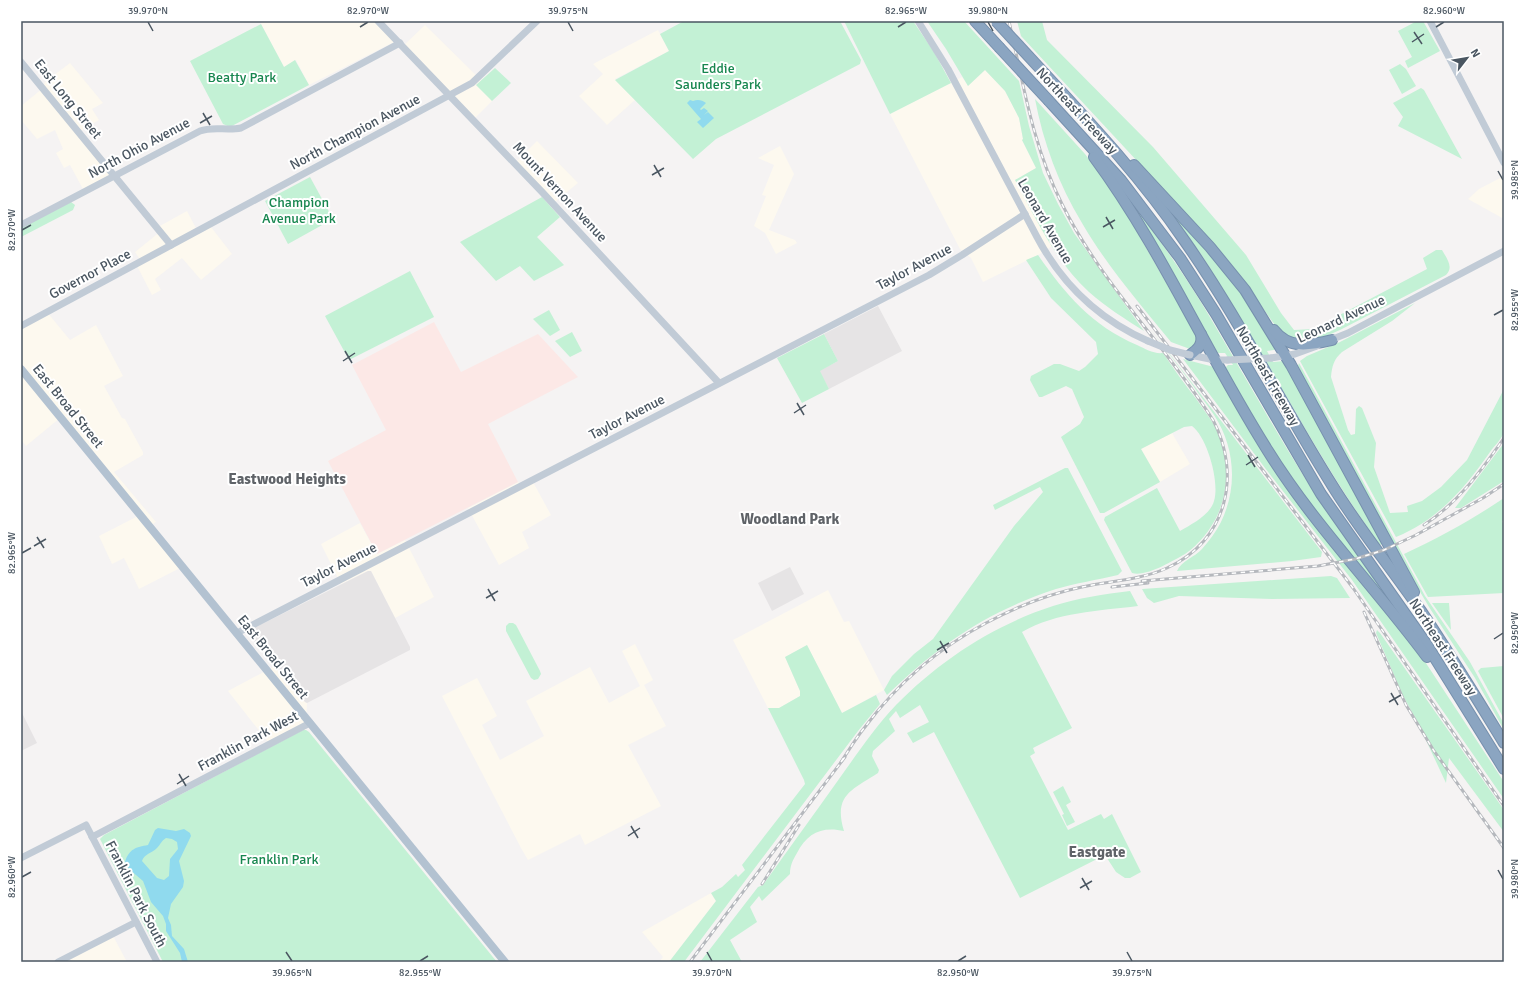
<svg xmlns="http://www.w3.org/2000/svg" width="1525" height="983" viewBox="0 0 1525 983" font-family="Signika,sans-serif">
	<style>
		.commercial { fill: #fdf9ef }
		.education { fill: #e6e4e5 }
		.medical { fill: #fce8e6 }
		.green { fill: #c3f1d5 }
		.water { fill: #90daee; fill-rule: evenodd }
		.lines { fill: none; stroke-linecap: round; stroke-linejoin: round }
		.highway-casing { stroke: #7690ad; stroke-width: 12 }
		.secondary { stroke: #c1cbd6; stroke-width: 7 }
		.primary { stroke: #b3c2d1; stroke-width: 8 }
		.highway { stroke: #8ba5c1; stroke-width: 10 }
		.rail-casing { stroke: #b5b8bd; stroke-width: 3 }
		.rail { stroke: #fff; stroke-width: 1.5; stroke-dasharray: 4.5; stroke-linecap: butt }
		.highway-bridge-casing { stroke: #7690ad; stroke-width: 12; stroke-linecap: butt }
		.secondary-bridge { stroke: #c1cbd6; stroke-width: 7 }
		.highway-bridge { stroke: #8ba5c1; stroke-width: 10 }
		.ticks { fill: none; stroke: #4a5661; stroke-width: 1.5 }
		.labels { text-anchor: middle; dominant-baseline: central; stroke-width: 4; stroke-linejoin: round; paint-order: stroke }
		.park-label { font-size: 14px; fill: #17864f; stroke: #fff }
		.street-label { font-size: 14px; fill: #4a5661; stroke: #fff }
		.neighbourhood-label { font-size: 15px; font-weight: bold; fill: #5f6368; stroke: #fff }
		.neatline { fill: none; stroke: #4a5661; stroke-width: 1.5 }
		.ticks-label { font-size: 10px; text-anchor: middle; fill: #4a5661 }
	</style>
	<rect width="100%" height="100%" fill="#f5f3f3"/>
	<g class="commercial">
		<polygon points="261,21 380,21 398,40 309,85 296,60 284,67 261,24"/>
		<polygon points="425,25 481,80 476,85 492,101 473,120 403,46"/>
		<polygon points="658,30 669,51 615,79 635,100 607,125 579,96 603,74 593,64"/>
		<polygon points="70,63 103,103 92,109 99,120 79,132 116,175 84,191 70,165 64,168 56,153 63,149 55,130 37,139 21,120 21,106 43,88 45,82"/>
		<polygon points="985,70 1005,91 1019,118 1023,139 1022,140 1036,168 1015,180 1052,246 1038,255 983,282 971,258 960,249 890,114 962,77 968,86"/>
		<polygon points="537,141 578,183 550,206 515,163"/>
		<polygon points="780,146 794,174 769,230 795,240 797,243 776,254 765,233 754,226 766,196 762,195 774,165 758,158"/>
		<polygon points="1504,176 1504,219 1468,199 1479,189"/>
		<polygon points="187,211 199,234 211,227 232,254 201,280 182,258 155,279 161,290 152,295 136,264 141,261 135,252 161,231 158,227"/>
		<polygon points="47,312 70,340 96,325 123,376 104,386 122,418 125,419 143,452 143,455 114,472 156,522 150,526 182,567 139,589 124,558 112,564 99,536 140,515 60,418 26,446 21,440 21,326"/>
		<polygon points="1172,433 1190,464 1160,482 1141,449"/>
		<polygon points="518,482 524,486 533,482 551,515 522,532 529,548 499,565 468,508"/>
		<polygon points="360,523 377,554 405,540 434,597 395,618 371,571 368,571 341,584 321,544"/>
		<polygon points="828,590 844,622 849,621 884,690 842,713 807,645 785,657 800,691 800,696 779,708 768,708 733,640"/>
		<polygon points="635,644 653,680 644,685 666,726 628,745 661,806 585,845 580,834 528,860 521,848 442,696 477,678 497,716 482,725 500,760 544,736 526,701 590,667 609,703 640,686 622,651"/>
		<polygon points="275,666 305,702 307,703 306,730 272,747 228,691"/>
		<polygon points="711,893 716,901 669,962 659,962 663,957 642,932"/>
		<polygon points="112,934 127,962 72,962 70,959"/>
	</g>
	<g class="education">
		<polygon points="878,306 902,351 829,389 819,371 838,361 824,334"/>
		<polygon points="790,567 804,594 772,611 758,583"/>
		<polygon points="368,571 371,571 410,647 410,650 307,703 305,702 251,637 251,633 254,628"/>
		<polygon points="21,711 37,743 21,751"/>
	</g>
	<polygon class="medical" points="434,322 461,372 538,334 578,377 488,424 518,482 377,554 328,461 386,430 352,365"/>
	<g class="green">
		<polygon points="684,21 840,21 861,60 860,64 716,139 693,159 615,80 669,51 660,34"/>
		<polygon points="844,21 913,21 934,52 951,83 890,114"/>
		<path d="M927 21H964L1019 81 1029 126 1043 173 1058 204 1074 233 1144 331C1125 319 1106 307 1089 292 1056 262 1036 219 1015 180L1036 168 1022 140 1023 139 1019 118 1005 91 985 70 968 86 946 49Z"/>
		<path d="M1017 21H1042L1047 40 1153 147 1246 255 1281 313 1294 330 1313 329 1427 269 1423 258 1436 250H1442C1447 259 1454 267 1446 275L1340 330 1317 340 1295 341 1277 328 1232 265 1216 246 1021 36Z"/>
		<polygon points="1417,21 1423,21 1440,51 1408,68 1405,61 1412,57 1398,31"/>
		<polygon points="261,24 284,67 295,60 309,85 230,127 223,124 190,61"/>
		<polygon points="1400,64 1406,69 1416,86 1402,94 1389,70"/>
		<polygon points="495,68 511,83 492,101 476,85"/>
		<polygon points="1421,88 1424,90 1462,159 1398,126 1403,117 1393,103"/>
		<path d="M1035 99 1085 154 1116 195 1197 337 1195 347 1190 349 1171 342C1140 304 1107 266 1082 223 1059 185 1043 142 1035 99Z"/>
		<polygon points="310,177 333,219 288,244 265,201"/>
		<polygon points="542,197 560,217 537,237 564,265 534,281 520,266 496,281 460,242"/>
		<path d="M1127 197C1157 236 1186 276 1211 319 1242 371 1271 424 1303 475 1330 518 1360 559 1389 600L1387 602 1354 564 1275 457 1225 368 1228 365H1233L1225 353H1218L1215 350Z"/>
		<path d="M1162 201 1232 279 1276 347 1274 350 1267 351 1273 362 1284 361 1385 542 1380 545C1318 460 1272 366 1216 278 1200 251 1181 226 1162 201Z"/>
		<polygon points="71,202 75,205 73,210 21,237 21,228"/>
		<path d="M1038 255C1066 295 1091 325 1137 345 1146 349 1153 354 1163 353 1174 369 1185 385 1197 400 1205 412 1216 425 1221 439 1229 463 1228 491 1218 514 1211 529 1199 545 1185 554 1172 561 1147 577 1132 573L1104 520 1105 517 1157 488 1180 531C1192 524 1210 515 1214 501 1220 482 1207 437 1192 426L1184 427 1141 449 1160 482 1104 513H1100L1061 437 1080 424 1084 417 1072 389 1066 386 1042 397H1039L1030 380 1031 376 1054 364H1060L1079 371 1085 367 1098 354 1096 342 1051 298 1026 260Z"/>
		<polygon points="410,271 434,317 349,360 325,316"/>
		<path d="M1415 303 1392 321 1342 352C1334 359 1332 366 1331 377L1348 430 1351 435 1355 434 1356 409 1359 406 1362 408 1376 443 1374 467 1390 513 1408 512 1407 506 1422 501 1441 487 1467 460 1504 389C1504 399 1506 423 1504 432 1502 439 1494 446 1490 452 1465 488 1438 520 1396 537L1300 361 1307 356 1340 342Z"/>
		<polygon points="549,310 560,330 550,336 533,319"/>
		<path d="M1149 327 1322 552 1321 557 1292 561 1177 571C1181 561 1195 557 1202 549 1209 541 1216 532 1221 522 1238 487 1235 447 1214 415 1207 404 1198 394 1191 383 1177 364 1163 346 1149 327Z"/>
		<polygon points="572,332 582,351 570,357 555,341"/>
		<polygon points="824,334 838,361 820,371 829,389 802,403 777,358"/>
		<polygon points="1183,359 1214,367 1248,426 1418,651 1504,782 1504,799 1352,580 1265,468"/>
		<polygon points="1299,363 1425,596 1470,662 1504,724 1504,730 1475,678 1429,607 1402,561 1321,412 1298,366"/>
		<polygon points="1504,443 1504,481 1461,508 1455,508"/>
		<path d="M1065 468H1068L1122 571 1118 575C1097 580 1076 583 1056 589 986 612 939 645 887 695L884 690 892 676 914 654 933 639 1014 526 1043 492 1040 487 995 510 993 505Z"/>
		<path d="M1504 498V520L1502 521 1504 527V593L1428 597 1404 554C1439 538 1473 519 1504 498Z"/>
		<polygon points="1331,576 1337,578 1350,598 1272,599 1179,596 1154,603 1147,598 1142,589"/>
		<path d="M1130 591 1138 606C1098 611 1057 612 1022 632L1072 728 1033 748 1035 753 1030 756 1068 830 1101 814 1104 819 1112 814 1141 872 1130 878H1125L1116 872 1105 855 1020 898 934 732 913 743 907 733 929 722 920 705 900 718 896 711 889 719 895 731 873 751 872 756 879 770 878 773C852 790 833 795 844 831 822 826 807 833 797 853 793 860 790 865 790 874L762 901 759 896 750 907 757 922 730 940 742 962H700L758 887 763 885C788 850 814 814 839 779 857 754 875 727 896 705 940 660 994 625 1053 606 1078 598 1104 594 1130 591Z"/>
		<polygon points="1432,603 1449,603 1451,630"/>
		<polygon points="509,623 513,623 516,625 540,671 541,674 538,679 534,680 531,678 506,631 506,626"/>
		<polygon points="1377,630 1380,633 1504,810 1504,832 1449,758 1446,783 1417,721 1403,696 1376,633"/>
		<polygon points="807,645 842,713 876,695 880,704 858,731 684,962 669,962 716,901 711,893 722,887 736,874 738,877 745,870 742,865 805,784 804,780 768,708 779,708 800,696 800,691 785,657"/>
		<polygon points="1504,666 1504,719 1478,671 1481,668"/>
		<polygon points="303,730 306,730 309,732 497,962 163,962 100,839 104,835"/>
		<polygon points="1063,786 1071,802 1066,805 1075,822 1067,826 1062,815 1064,814 1053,792"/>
	</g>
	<g class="water">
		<path d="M690 100 693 101C698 99 702 100 706 103L700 109 701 110 704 108 708 111 704 115 708 112 714 118 703 128 697 122 701 119 687 103Z"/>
		<path d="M158 828 176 831 184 829 190 833 191 836 179 861 184 881 183 887 171 904 168 918 171 925 172 936 184 949 188 962H182L180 953 166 931V924L163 916 151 902 143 881 129 869 125 862C129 849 136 847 148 845L155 830ZM166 838 172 839 177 842 178 849 170 859 169 876 164 880 157 878 142 861C144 854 152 853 157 848 161 844 161 841 166 838Z"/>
	</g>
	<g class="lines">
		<g class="highway-casing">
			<g id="highway">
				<polyline points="975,21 999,47"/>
				<path d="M1045 74C1094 127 1143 180 1184 240 1239 318 1281 404 1332 485 1359 529 1392 569 1421 611 1450 654 1477 699 1504 743"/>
				<polyline points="1049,101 1121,180 1180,258 1216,314 1321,494 1425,642 1504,769"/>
				<path d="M1094 157C1162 249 1207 355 1268 451 1314 525 1375 587 1427 657"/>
				<polyline points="1134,165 1210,247 1245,290 1291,365 1414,592"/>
				<path d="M1274 330C1289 350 1311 345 1332 340"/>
				<path d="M1190 355C1198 349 1203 345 1201 334"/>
			</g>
		</g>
		<g class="secondary">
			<polyline points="378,21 543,193 719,383"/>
			<path d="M918 21 948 69 1037 237C1062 284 1100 320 1148 341"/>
			<polyline points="1430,21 1504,163"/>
			<polyline points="21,62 171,245"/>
			<path d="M21 225 200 131C213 126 227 131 241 128L400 43"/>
			<polyline points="21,326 472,83 537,21"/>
			<polyline points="1328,341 1348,333 1504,251"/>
			<polyline points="1190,355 1215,360 1228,360"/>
			<polyline points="1271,358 1295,354 1317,346"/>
			<polyline points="237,633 929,275 962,255 1025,214"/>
			<polyline points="92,837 310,723"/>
			<polyline points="21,858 86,825 157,962"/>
			<polyline points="58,962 136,922"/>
		</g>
		<polyline class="primary" points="21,369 505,962"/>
		<use href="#highway" class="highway"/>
		<g class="rail-casing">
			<g id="rail">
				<polyline points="1137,306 1353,588 1504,806"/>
				<path d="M1424 525C1458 503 1481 471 1504 438"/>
				<polyline points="1142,581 1318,566 1355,559 1384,550 1416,535 1483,498 1504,484"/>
				<polyline points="1112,587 1148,583"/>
				<polyline points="1364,612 1406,705 1434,751 1504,848"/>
				<path d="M841 762C849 750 856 738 865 727 897 684 939 648 986 623 1016 607 1048 594 1082 587 1110 581 1141 580 1167 568 1227 541 1242 475 1213 420 1166 346 1101 283 1062 204 1033 147 1023 83 1009 21"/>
				<polyline points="762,884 799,825"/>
				<polyline points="690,962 845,757"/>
			</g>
		</g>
		<use href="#rail" class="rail"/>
		<g class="highway-bridge-casing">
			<g id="highway-bridge">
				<polyline points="996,21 1045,74"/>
				<polyline points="999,47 1049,101"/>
			</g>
		</g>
		<g class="secondary-bridge">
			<polyline points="1148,341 1170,350 1190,355"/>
			<polyline points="1228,360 1271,358"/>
		</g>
		<use href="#highway-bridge" class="highway-bridge"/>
	</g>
	<path class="ticks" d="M148 22 153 31M568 22 573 31M988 22 993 31M360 27 368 22M898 27 906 22M1436 27 1444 22M1414 32 1422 44M1412 42 1424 34M203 113 210 125M200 123 212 116M654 165 661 177M1498 171 1503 180M652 175 664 168M1106 217 1113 229M1103 227 1115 220M22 230 31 225M1494 315 1503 310M345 351 352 363M343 361 355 353M797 403 804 415M794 413 806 405M1248 455 1255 467M1246 465 1258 457M37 537 44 548M34 546 46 539M22 553 31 548M488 589 495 601M486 598 498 591M1494 639 1503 633M940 641 947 653M937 650 949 643M1391 693 1398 705M1389 702 1401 695M179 774 186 786M177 784 189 776M631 826 638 838M628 836 640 828M1498 870 1503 879M22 877 31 872M1082 878 1089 890M1080 888 1092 881M286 952 292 961M707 952 712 961M1127 952 1132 961M420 961 428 956M958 961 966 956"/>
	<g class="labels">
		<g class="park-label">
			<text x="718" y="68">Eddie<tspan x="718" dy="16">Saunders Park</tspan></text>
			<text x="242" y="77">Beatty Park</text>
			<text x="299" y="202">Champion<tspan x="299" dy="16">Avenue Park</tspan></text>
			<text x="279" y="859">Franklin Park</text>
		</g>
		<g class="street-label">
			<text transform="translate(68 99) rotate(51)">East Long Street</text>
			<text transform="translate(1077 111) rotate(47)">Northeast Freeway</text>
			<text transform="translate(355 132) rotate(-28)">North Champion Avenue</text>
			<text transform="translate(139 148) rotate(-28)">North Ohio Avenue</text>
			<text transform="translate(560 192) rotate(47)">Mount Vernon Avenue</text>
			<text transform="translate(1045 221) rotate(60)">Leonard Avenue</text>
			<text transform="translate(914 267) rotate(-28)">Taylor Avenue</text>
			<text transform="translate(90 274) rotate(-28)">Governor Place</text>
			<text transform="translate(1341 319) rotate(-25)">Leonard Avenue</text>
			<text transform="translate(1268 376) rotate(60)">Northeast Freeway</text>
			<text transform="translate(68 406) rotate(51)">East Broad Street</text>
			<text transform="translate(627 417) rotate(-27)">Taylor Avenue</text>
			<text transform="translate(339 565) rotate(-27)">Taylor Avenue</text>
			<text transform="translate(1443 647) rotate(57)">Northeast Freeway</text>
			<text transform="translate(273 657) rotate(51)">East Broad Street</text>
			<text transform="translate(248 741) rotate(-28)">Franklin Park West</text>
			<text transform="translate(136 894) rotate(63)">Franklin Park South</text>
		</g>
		<g class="neighbourhood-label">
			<text x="287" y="479">Eastwood Heights</text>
			<text x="790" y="519">Woodland Park</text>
			<text x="1097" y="852">Eastgate</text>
		</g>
	</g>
	<rect width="1525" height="983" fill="none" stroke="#ffffff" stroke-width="44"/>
	<g transform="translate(1467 58) rotate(59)" stroke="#ffffff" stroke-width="3" paint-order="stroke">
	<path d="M0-3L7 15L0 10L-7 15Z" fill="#4a5661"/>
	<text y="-6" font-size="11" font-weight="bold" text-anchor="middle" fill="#4a5661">N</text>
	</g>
	<rect x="22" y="22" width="1481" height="939" class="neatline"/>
	<g class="ticks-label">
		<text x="148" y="14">39.970°N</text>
		<text x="368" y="14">82.970°W</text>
		<text x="568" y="14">39.975°N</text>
		<text x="906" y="14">82.965°W</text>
		<text x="988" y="14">39.980°N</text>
		<text x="1444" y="14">82.960°W</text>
		<text transform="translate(1514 180) rotate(-90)" y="4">39.985°N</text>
		<text transform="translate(11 230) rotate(-90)" y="4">82.970°W</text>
		<text transform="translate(1514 310) rotate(-90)" y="4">82.955°W</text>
		<text transform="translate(11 553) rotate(-90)" y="4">82.965°W</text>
		<text transform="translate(1514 633) rotate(-90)" y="4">82.950°W</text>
		<text transform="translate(11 877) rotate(-90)" y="4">82.960°W</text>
		<text transform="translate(1514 879) rotate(-90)" y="4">39.980°N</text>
		<text x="292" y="976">39.965°N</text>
		<text x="420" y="976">82.955°W</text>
		<text x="712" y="976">39.970°N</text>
		<text x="958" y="976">82.950°W</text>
		<text x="1132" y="976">39.975°N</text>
	</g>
</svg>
